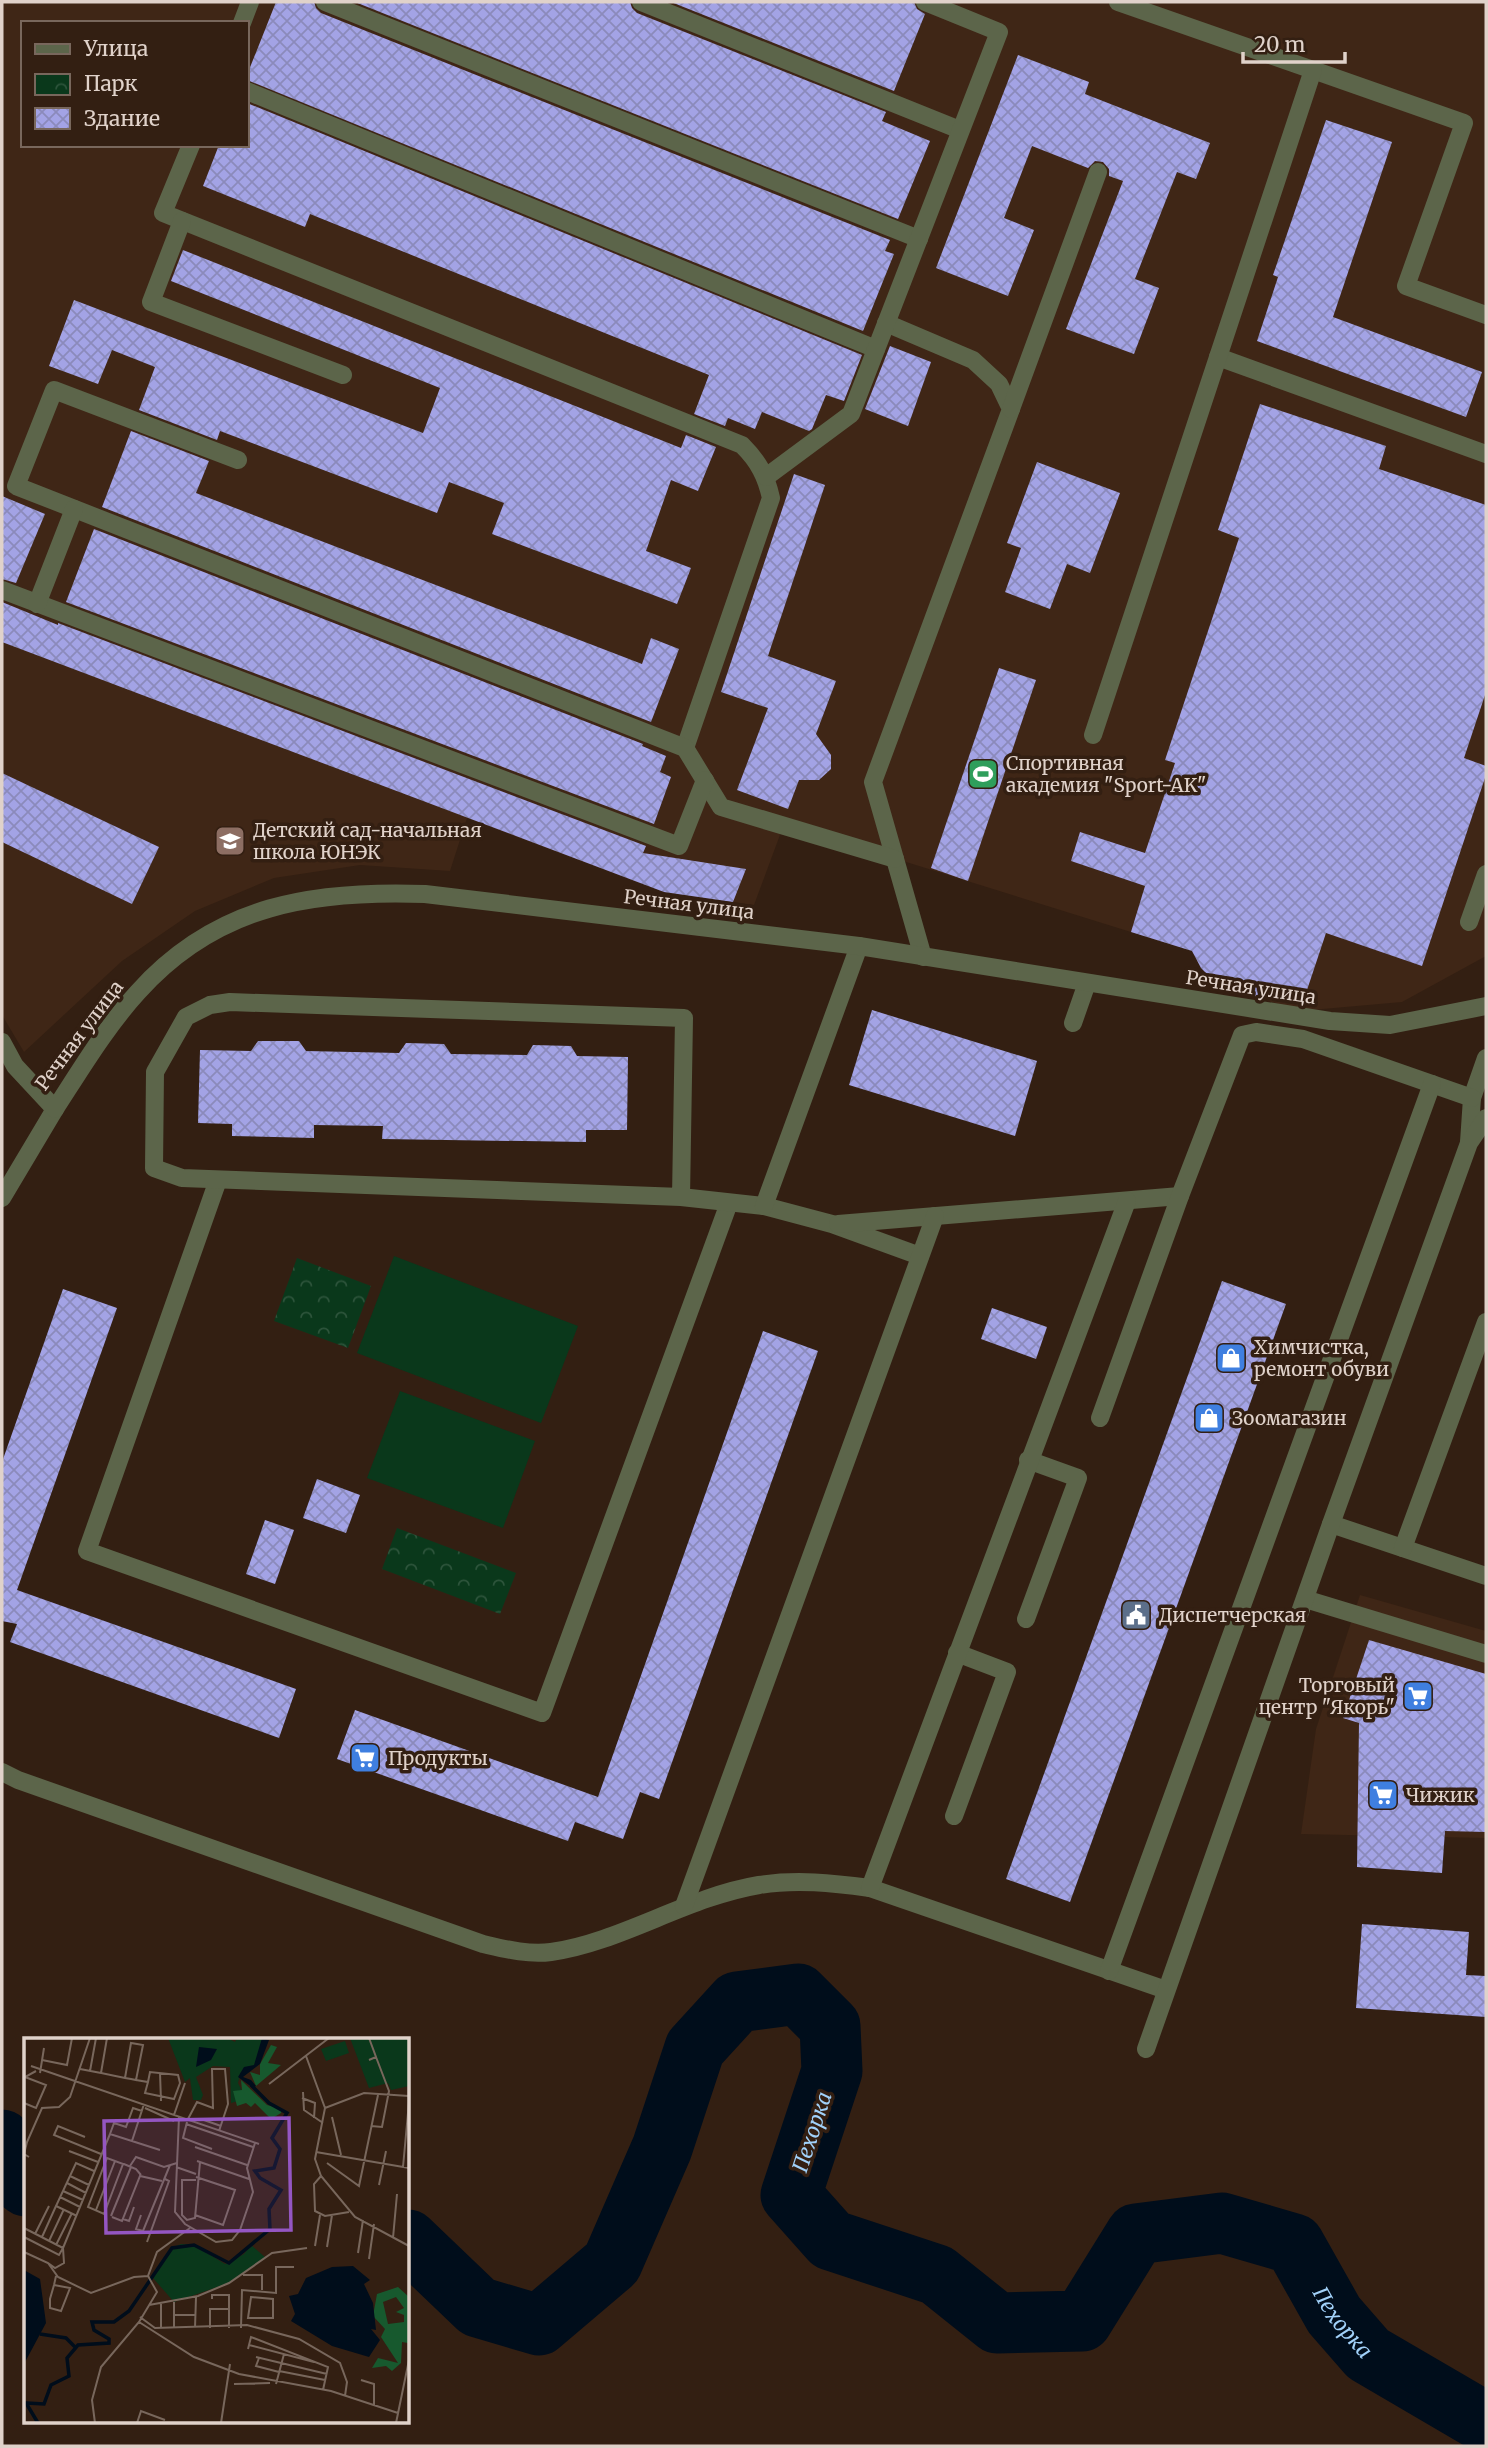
<svg xmlns="http://www.w3.org/2000/svg" width="1488" height="2448" viewBox="0 0 1488 2448" font-family="Merriweather,serif">
	<style>
		.built { fill: #3f2616; fill-rule: evenodd }
		.park { fill: url(#park-crowns) }
		.pitch { fill: #0a381b }
		.lines { fill: none; stroke-linecap: round; stroke-linejoin: round }
		.river { stroke: #000d1b; stroke-width: 61 }
		.building { fill: url(#building-cross-hatch) }
		.service { stroke: #5c654a; stroke-width: 18 }
		.tertiary { stroke: #5c654a; stroke-width: 18 }
		.labels { text-anchor: middle; dominant-baseline: central; stroke-width: 7; stroke-linejoin: round; paint-order: stroke }
		.poi-label { font-size: 19px; fill: #e0d2ca; stroke: #331f12; text-anchor: start }
		.street-label { font-size: 19px; fill: #e0d2ca; stroke: #331f12 }
		.water-label { font-size: 21px; font-style: italic; fill: #a1d1f9; stroke: #331f12 }
		.inset-river { fill: none; stroke: #000d1b; stroke-width: 3.5 }
		.inset-road { fill: none; stroke: #78675c; stroke-width: 2 }
		.view { fill: #9456c2; fill-opacity: 0.15; stroke: #9456c2; stroke-width: 3.5 }
		.inset-edge { fill: none; stroke: #e0d2ca; stroke-width: 3.5 }
	</style>
	<defs>
		<pattern id="park-crowns" width="20" height="18" patternUnits="userSpaceOnUse" patternTransform="scale(1.75)"><rect width="20" height="18" fill="#0a381b"/><path d="M2 6a3 3 0 1 1 6 0M12 15a3 3 0 1 1 6 0" fill="none" stroke="#2d543b"/></pattern>
		<pattern id="building-cross-hatch" width="8" height="8" patternUnits="userSpaceOnUse" patternTransform="scale(1.75)"><rect width="8" height="8" fill="#a3a3e5"/><path d="M0 0l8 8M0 8l8-8" fill="none" stroke="#8b8abb"/></pattern>
	</defs>
	<rect width="100%" height="100%" fill="#331f12"/>
	<g class="built">
		<path d="M2 2H1486V956L1402 1002 1300 1011 1217 984 1201 968 1192 951 784 824 754 905 664 892 467 818 450 871 360 865 274 878 195 911 122 961 24 1052 2 1015ZM23 23H247V145H23Z"/>
		<polygon points="1360,1595 1486,1631 1486,1838 1301,1834 1316,1729"/>
	</g>
	<g class="park">
		<polygon points="297,1258 371,1286 348,1348 274,1321"/>
		<polygon points="397,1528 516,1573 500,1614 382,1569"/>
	</g>
	<g class="pitch">
		<polygon points="394,1256 578,1326 541,1423 357,1353"/>
		<polygon points="400,1391 535,1441 503,1528 367,1478"/>
	</g>
	<g class="lines">
		<g class="river">
			<polyline points="2,2140 18,2180 26,2186"/>
			<path id="s1" d="M408 2240 478 2307 539 2325 612 2263 662 2148 695 2048 737 2002 798 1994 830 2026 832 2071 791 2195 831 2240 937 2275 997 2323 1082 2321 1136 2234 1222 2223 1294 2244 1334 2315 1368 2354 1486 2423"/>
		</g>
	</g>
	<g class="building">
		<polygon points="276,2 314,2 316,8 321,13 890,240 885,251 894,254 863,331 247,80 247,75"/>
		<polygon points="355,2 630,2 632,8 637,13 886,112 882,121 930,141 898,219"/>
		<polygon points="671,2 914,2 917,9 925,14 894,91"/>
		<polygon points="1018,55 1089,82 1085,94 1210,143 1196,179 1177,172 1135,279 1159,288 1134,354 1066,329 1123,181 1109,176 1109,169 1103,162 1095,161 1088,168 1032,146 1004,218 1034,230 1008,296 936,268"/>
		<polygon points="247,103 862,355 844,401 826,395 812,429 809,431 762,412 755,429 728,418 725,426 694,414 709,375 310,214 305,227 203,186 219,145 247,145"/>
		<polygon points="1326,120 1392,142 1333,317 1482,372 1466,417 1257,341 1278,277 1273,275"/>
		<polygon points="183,250 681,448 686,435 716,447 698,491 671,480 646,551 691,568 677,604 492,534 504,503 449,482 437,513 220,431 217,440 139,410 155,367 112,350 98,384 49,366 74,300 423,433 440,388 171,281"/>
		<polygon points="890,346 931,362 908,426 865,409"/>
		<polygon points="1260,404 1386,446 1379,469 1486,505 1486,692 1464,758 1486,766 1486,775 1422,966 1326,933 1302,1005 1261,998 1217,984 1201,968 1192,951 1131,932 1145,886 1071,861 1080,832 1145,853 1175,763 1165,760 1239,538 1218,530"/>
		<polygon points="131,431 209,461 196,493 642,664 651,638 679,649 651,722 102,507"/>
		<polygon points="1037,462 1120,493 1090,573 1067,564 1050,609 1005,592 1021,548 1007,543"/>
		<polygon points="794,474 825,485 768,656 836,681 816,734 831,755 831,769 819,780 799,780 788,809 737,790 768,708 721,692"/>
		<polygon points="2,496 45,514 16,583 2,579"/>
		<polygon points="94,529 643,744 642,746 666,756 660,772 671,777 654,824 66,602"/>
		<polygon points="2,602 58,625 58,623 646,846 643,853 746,869 733,902 664,892 2,642"/>
		<polygon points="999,668 1036,680 968,881 931,868"/>
		<polygon points="2,773 159,847 132,904 2,842"/>
		<polygon points="872,1010 1037,1061 1015,1136 849,1085"/>
		<polygon points="258,1041 299,1041 306,1051 399,1053 406,1043 444,1044 451,1054 527,1055 533,1045 571,1046 577,1056 628,1057 627,1130 586,1130 586,1142 382,1139 383,1126 314,1125 314,1138 232,1136 232,1124 198,1123 200,1050 251,1051"/>
		<polygon points="1222,1281 1286,1304 1070,1902 1006,1879"/>
		<polygon points="63,1289 117,1308 17,1590 296,1689 279,1738 10,1642 17,1624 2,1621 2,1462"/>
		<polygon points="992,1308 1047,1327 1036,1359 981,1339"/>
		<polygon points="763,1331 818,1351 659,1799 640,1792 623,1839 575,1822 568,1841 337,1759 355,1710 598,1797"/>
		<polygon points="317,1479 360,1495 346,1533 303,1518"/>
		<polygon points="265,1520 294,1530 275,1584 246,1574"/>
		<polygon points="1369,1640 1486,1674 1486,1832 1445,1831 1442,1873 1357,1867 1359,1723 1343,1718"/>
		<polygon points="1362,1924 1469,1932 1466,1975 1486,1976 1486,2017 1356,2008"/>
	</g>
	<g class="lines">
		<g class="service">
			<polyline points="325,2 919,239"/>
			<polyline points="641,2 960,130"/>
			<polyline points="242,23 250,2"/>
			<polyline points="1313,70 1464,123 1406,286 1486,315"/>
			<polyline points="247,91 876,349"/>
			<path d="M191 145 163 213 742 445C759 462 766 476 771 498L685 748"/>
			<polyline points="182,221 151,302 343,375"/>
			<polyline points="886,323 973,360 999,384 1011,409 873,782 923,957"/>
			<polyline points="1218,357 1486,454"/>
			<polyline points="1011,409 1098,172"/>
			<polyline points="238,460 54,390 16,486 685,748 721,807 895,859"/>
			<polyline points="766,477 851,414 999,32 925,2"/>
			<polyline points="2,590 679,846 705,780"/>
			<polyline points="37,604 74,509"/>
			<polyline points="1093,735 1313,70 1118,2"/>
			<polyline points="1469,922 1486,874"/>
			<polyline points="1073,1023 1087,983"/>
			<polyline points="1469,1142 1472,1098 1486,1058"/>
			<polyline points="218,1180 87,1551 542,1713 729,1203"/>
			<polyline points="681,1197 684,1018 230,1002 210,1005 186,1017 155,1072 154,1168 182,1178 681,1197 764,1206 832,1224 920,1256"/>
			<polyline points="2,1198 55,1109"/>
			<polyline points="764,1206 859,946"/>
			<polyline points="838,1224 1180,1196"/>
			<polyline points="1100,1418 1180,1196 1242,1035 1256,1032 1303,1039 1472,1098"/>
			<polyline points="1331,1524 1486,1576"/>
			<polyline points="1403,1548 1486,1322"/>
			<polyline points="1305,1599 1486,1654"/>
			<polyline points="1026,1619 1078,1478 1028,1460"/>
			<path d="M2 1772 18 1780 483 1944C505 1949 528 1955 551 1952 621 1942 687 1897 759 1885 796 1879 833 1883 870 1888L1166 1990"/>
			<polyline points="954,1816 1007,1672 957,1653"/>
			<polyline points="870,1888 1127,1201"/>
			<polyline points="684,1906 935,1216"/>
			<polyline points="1109,1971 1432,1084"/>
			<polyline points="1146,2049 1331,1524 1469,1143 1486,1118"/>
		</g>
		<path class="tertiary" d="M2 1042 15 1066 55 1109C81 1069 106 1027 138 992 217 904 314 890 425 894L859 946 1330 1021 1390 1025 1486 1006"/>
	</g>
	<defs>
		<g id="stadium-square" transform="scale(1.575)"><rect x="-9" y="-9" width="18" height="18" rx="4" fill="#2e9e5b" stroke="#331f12"/><path d="M0-5a6.5 5 0 1 0 0 10a6.5 5 0 1 0 0-10ZM-3.5-1.8h7v3.6h-7Z" fill="#fff"/></g>
		<g id="school-square" transform="scale(1.575)"><rect x="-9" y="-9" width="18" height="18" rx="4" fill="#8d6e63" stroke="#331f12"/><path d="M0-5L7-2L0 1L-7-2ZM-4 1L0 2.5L4 1V4Q0 6-4 4Z" fill="#fff"/></g>
		<g id="shop-square" transform="scale(1.575)"><rect x="-9" y="-9" width="18" height="18" rx="4" fill="#3f7fe0" stroke="#331f12"/><path d="M-5-2.5h2.3a2.7 3.5 0 0 1 5.4 0H5L5.5 6h-11ZM-1.5-2.5h3a1.5 2.3 0 0 0-3 0Z" fill="#fff"/></g>
		<g id="civic-square" transform="scale(1.575)"><rect x="-9" y="-9" width="18" height="18" rx="4" fill="#5c6f8a" stroke="#331f12"/><path d="M-.6-6.5H3V-4.5H.6V-3L4-1V1h2V6H-6V1h2V-1L-.6-3ZM-1.2 2.5V6h2.4V2.5Z" fill="#fff"/></g>
		<g id="supermarket-square" transform="scale(1.575)"><rect x="-9" y="-9" width="18" height="18" rx="4" fill="#3f7fe0" stroke="#331f12"/><path d="M-6-5.5h2.5l.6 2H6L4.5 2H-2.5L-4.4-4H-6ZM-1.5 3.2a1.3 1.3 0 1 0 .1 0ZM3 3.2a1.3 1.3 0 1 0 .1 0Z" fill="#fff"/></g>
	</defs>
	<g fill-rule="evenodd">
		<use href="#stadium-square" x="983" y="774"/>
		<use href="#school-square" x="230" y="841"/>
		<use href="#shop-square" x="1231" y="1358"/>
		<use href="#shop-square" x="1209" y="1418"/>
		<use href="#civic-square" x="1136" y="1615"/>
		<use href="#supermarket-square" x="1418" y="1696"/>
		<use href="#supermarket-square" x="365" y="1758"/>
		<use href="#supermarket-square" x="1383" y="1795"/>
	</g>
	<g class="labels">
		<g class="poi-label">
			<text x="1006" y="763">Спортивная<tspan x="1006" dy="22">академия "Sport-AK"</tspan></text>
			<text x="253" y="830">Детский сад-начальная<tspan x="253" dy="22">школа ЮНЭК</tspan></text>
			<text x="1254" y="1347">Химчистка,<tspan x="1254" dy="22">ремонт обуви</tspan></text>
			<text x="1232" y="1418">Зоомагазин</text>
			<text x="1159" y="1615">Диспетчерская</text>
			<text x="1395" y="1685" text-anchor="end">Торговый<tspan x="1395" dy="22">центр "Якорь"</tspan></text>
			<text x="388" y="1758">Продукты</text>
			<text x="1406" y="1795">Чижик</text>
		</g>
		<g class="street-label">
			<text transform="translate(689 904) rotate(7)">Речная улица</text>
			<text transform="translate(1251 987) rotate(9)">Речная улица</text>
			<text transform="translate(79 1035) rotate(-53)">Речная улица</text>
		</g>
		<g class="water-label">
			<text transform="translate(812 2132) rotate(-72)">Пехорка</text>
			<text stroke="none"><textPath href="#s1" startOffset="1522">Пехорка</textPath></text>
		</g>
	</g>
	<g transform="translate(24 2038)">
		<rect width="385" height="385" fill="#331f12"/>
		<path d="M144 0H203L211 4 213 0H238L239 4 230 28 217 34 214 45 218 53H209L214 63 207 65 206 29 189 28 172 39 179 57 177 62H169L166 40 161 44Z" fill="#0a381b"/>
		<path d="M247 7 253 9 244 25 257 27 232 48 226 34 236 37V26ZM217 42 243 67 258 71 257 75 247 81 231 65 227 69 222 65 213 68 209 53 218 52ZM374 249 385 259 384 305 378 304 377 325 368 333 362 328 348 330 354 320 374 325 357 299 361 291 349 278 353 256ZM372 259 380 270 372 274 380 277V284L364 286 359 264Z" fill="#17592e" fill-rule="evenodd"/>
		<path d="M157 206 170 207 201 226 220 216 227 207 242 220 205 245 150 264 129 240 148 210Z" fill="#0a381b"/>
		<path d="M326 0H385V48L367 52 364 45 345 50ZM321 3 325 15 302 23 297 11Z" fill="#0a381b"/>
		<path d="M238 0 245 2 236 26 219 39 227 42 232 48 229 50 214 39 220 29 230 27ZM175 9 193 11 187 22 172 29ZM329 228 346 242 340 246 349 265 352 292 347 291 356 302 345 319 308 308 267 283 271 276 265 258 274 256 282 240 308 229ZM0 232 16 241 22 285 0 326Z" fill="#000d1b"/>
		<path class="inset-river" d="M16 296 42 300 51 309M14 385 2 365 20 366 27 347 45 338 43 320 54 307 85 305V301L70 292 68 284H90L105 273 148 210 170 207 205 225 246 191 245 171 257 152 236 140 231 133 250 130 256 111 248 100 263 75 245 65 227 47"/>
		<path class="inset-road" d="M83 0 77 35 101 40 107 41 112 42 119 7 107 5 101 40M282 18 301 70 291 121 297 138 331 179 385 208M18 22 43 27 48 0M345 22 352 19 345 0M7 28 235 106M56 31 77 35M66 33 72 0M16 35 20 10M136 35 137 63M112 42 124 44 126 34 154 37 156 45 150 61 121 55 124 44M245 46 305 0M279 54 280 72 299 85M278 60 291 65 290 80M0 65 12 70 22 47 1 39 12 33M121 70 150 83M301 70 340 55 385 58M150 77 161 45M155 79 151 174 161 186 192 204 208 202 216 192 229 154 223 130 231 105M308 79 317 117M164 81 173 64 189 70 188 31H201L204 66 195 93M177 81 197 88M163 84 159 100 188 111M162 86 229 109M347 88 358 89 365 53 352 19M86 96 90 85 102 89 109 70 118 73M61 99 34 88 30 97 77 116M108 103 120 66M171 109 223 127M45 113 74 124M292 114 385 130M5 119 0 116 3 104 18 70 35 69 46 59 66 0M173 123 225 141M303 125 335 148 354 57M99 126 80 176 64 169 83 120 99 126H100L107 129 112 131 117 137M106 128 112 119 140 129 153 125M152 129 172 136M379 129 385 64M46 138 65 147M297 138 290 146 291 173 301 178 325 174M172 142H158V177L163 182 171 180 176 124M43 145 62 155M355 147 362 113M39 153 59 162M36 159 56 169M72 172 91 123M117 177 112 191 119 193 146 127M171 177 199 187 211 152 172 139M53 178 32 168 52 125 70 133M87 178 107 129M88 179 98 183 116 138 138 143M99 181 105 183 110 169M0 190 39 210 35 217 0 199M11 196 25 168M18 199 32 168M369 200 373 156M25 203 40 171M123 204 145 143 141 141M32 207 48 175M291 208 296 177M303 209 308 177M0 214 24 225 34 239 67 255 110 239 124 238M334 215 339 182M345 221 350 186M24 225 31 230 40 225 39 210 86 96 136 112M219 237H238V252M30 247 46 250 37 273 26 270V261L30 247 32 238M227 259 249 261V280H224ZM188 261V257H205V290M150 264V290M125 267 174 258 205 245 248 215 283 210M150 277H172M116 279 131 290 223 287 275 301 316 325 323 344 321 358M115 284 170 319 215 336 307 353 374 375M137 290V266M171 290 172 259M186 290V271H204M217 290 218 252 252 255V229H270M225 307 290 324M224 311 227 299 304 329 299 352M232 319 303 336M235 320 232 328 255 334M255 333 301 342M337 342 350 346V367M210 346 246 345M252 346 260 316M71 385 68 362 77 329 115 284 133 254 124 238 133 214 166 190M113 385 117 373 141 382M197 385 206 326M372 385 385 322"/>
		<path class="view" d="M265 80 267 192 82 195 80 83Z"/>
		<rect width="385" height="385" class="inset-edge"/>
	</g>
	<rect width="1488" height="2448" fill="none" stroke="#e0d2ca" stroke-width="7"/>
	<rect x="21" y="21" width="228" height="126" fill="#331f12" stroke="#78675c" stroke-width="2"/>
	<rect x="35" y="44" width="35" height="10" fill="#5c654a" stroke="#78675c" stroke-width="2"/>
	<text x="84" y="56" font-size="21" fill="#e0d2ca">Улица</text>
	<rect x="35" y="74" width="35" height="21" fill="url(#park-crowns)" stroke="#78675c" stroke-width="2"/>
	<text x="84" y="91" font-size="21" fill="#e0d2ca">Парк</text>
	<rect x="35" y="108" width="35" height="21" fill="url(#building-cross-hatch)" stroke="#78675c" stroke-width="2"/>
	<text x="84" y="126" font-size="21" fill="#e0d2ca">Здание</text>
	<path d="M1243 52v10h102v-10" fill="none" stroke="#e0d2ca" stroke-width="3.5"/>
	<text x="1254" y="52" font-size="21" fill="#e0d2ca" stroke="#331f12" stroke-width="5" paint-order="stroke">20 m</text>
</svg>
